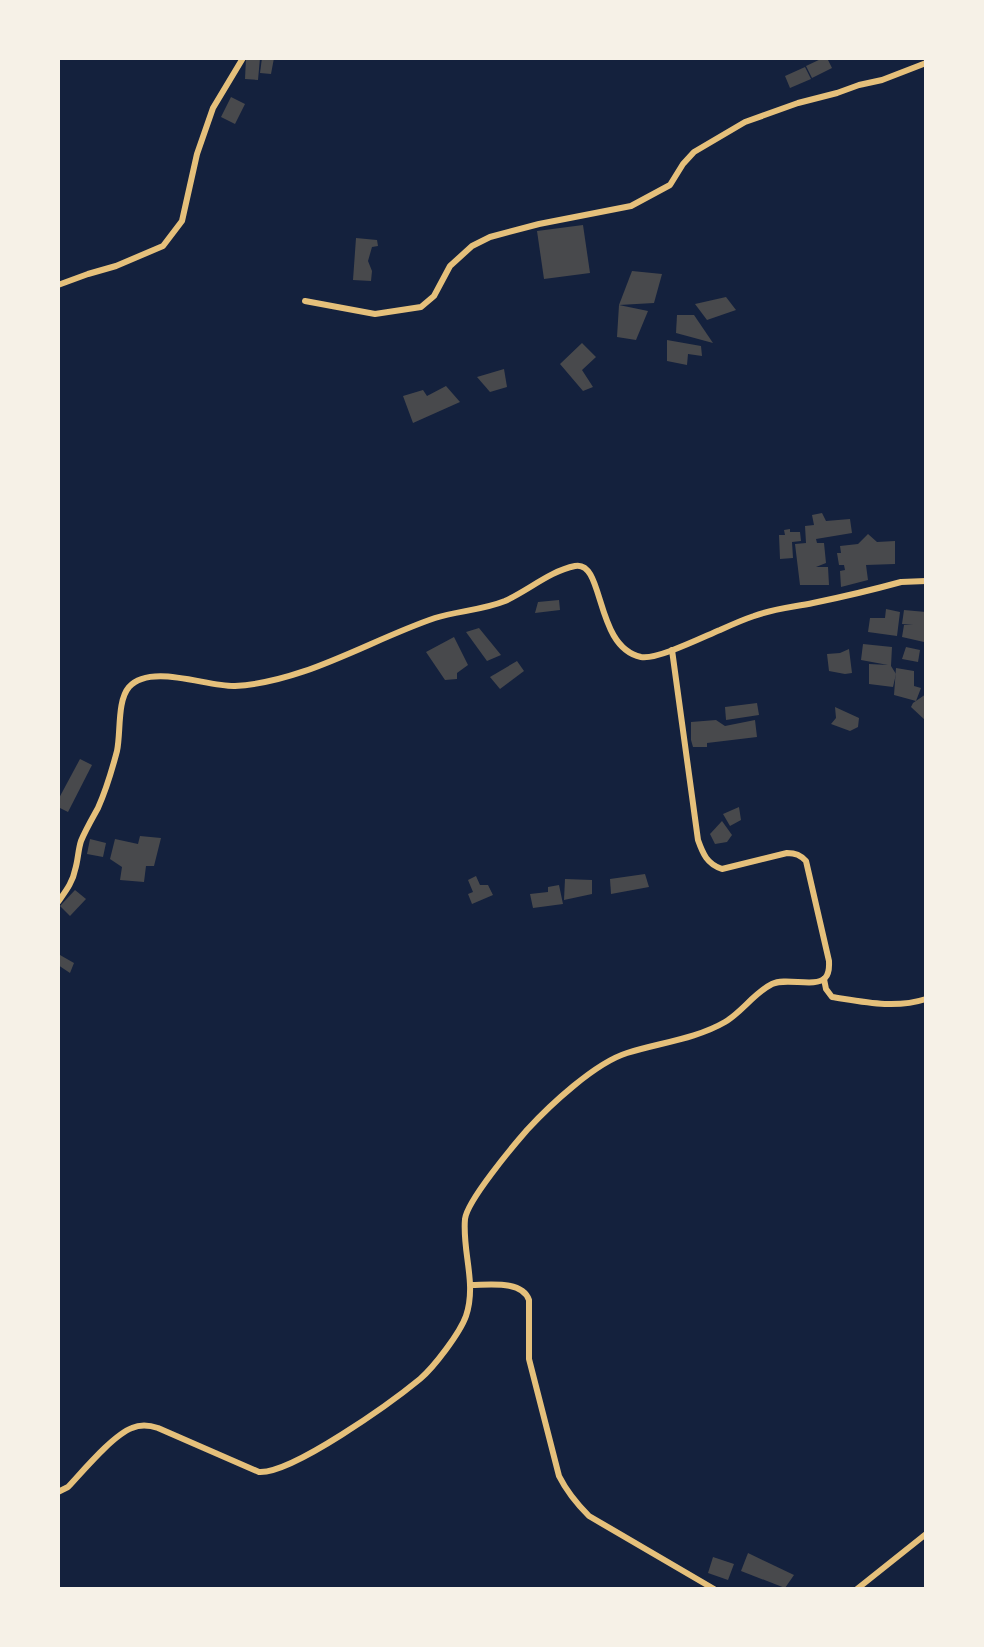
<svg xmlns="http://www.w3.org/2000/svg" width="984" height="1647" viewBox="0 0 984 1647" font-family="Karla,sans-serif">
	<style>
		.building { fill: #48494c }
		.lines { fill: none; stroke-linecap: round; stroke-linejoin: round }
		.minor { stroke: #e5c07b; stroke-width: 6 }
	</style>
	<rect width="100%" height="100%" fill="#14213d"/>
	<g class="building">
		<polygon points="246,58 260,58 258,80 245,79"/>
		<polygon points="262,58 274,58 271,74 260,73"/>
		<polygon points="823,58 827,58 832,68 812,78 806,66"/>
		<polygon points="805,67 811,79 790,88 785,76"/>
		<polygon points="231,97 245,104 235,124 221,117"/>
		<polygon points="583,225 590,273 544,279 537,231"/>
		<polygon points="356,238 377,240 378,246 372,247 368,261 372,271 371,281 353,280"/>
		<polygon points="632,271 662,274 654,303 619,305"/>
		<polygon points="726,297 736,310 707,320 695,304"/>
		<polygon points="619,305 648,311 636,340 617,337"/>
		<polygon points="677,315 694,315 713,343 676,333"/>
		<polygon points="667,340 701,346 702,356 688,354 687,365 667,361"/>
		<polygon points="582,343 596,357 582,370 593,387 583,391 560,364"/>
		<polygon points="504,369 507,387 490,392 477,377"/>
		<polygon points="446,386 460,402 413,423 403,396 423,390 427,396"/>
		<polygon points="822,513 826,521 850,519 852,533 816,539 817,543 824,543 826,563 816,567 828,567 829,585 800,585 795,544 806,543 805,526 814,525 812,515"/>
		<polygon points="790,529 790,532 800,532 801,541 792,542 793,558 780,559 779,535 785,535 784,530"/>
		<polygon points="868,534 877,542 895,541 895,564 866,565 868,580 841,587 840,571 845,570 844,565 839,565 837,553 841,553 840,546 858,544"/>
		<polygon points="559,600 560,610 535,613 538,602"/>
		<polygon points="886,609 900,612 897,636 868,632 870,618 885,618"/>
		<polygon points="904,610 926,612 926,638 924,642 902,637 904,625 913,625 902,624"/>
		<polygon points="479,628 501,655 487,661 466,632"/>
		<polygon points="454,637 468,665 457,673 457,679 445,680 426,652"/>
		<polygon points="863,644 892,647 891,666 896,674 893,687 869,684 869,664 888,665 861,660"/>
		<polygon points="906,647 920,650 918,662 902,659"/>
		<polygon points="849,649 852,673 845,674 829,671 827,654 840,653"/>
		<polygon points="517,661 524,671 500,689 490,677"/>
		<polygon points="896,668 914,671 914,686 921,688 916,701 894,695"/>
		<polygon points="926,694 926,721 911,707 913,703"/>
		<polygon points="757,703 759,715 726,720 725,707"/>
		<polygon points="835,707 859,718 858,727 850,731 831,724 836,718"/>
		<polygon points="716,720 725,726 755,720 757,737 707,743 707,747 693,747 691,740 691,722"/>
		<polygon points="80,759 92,765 68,812 58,807 58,800"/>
		<polygon points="739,807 741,820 730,826 723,814"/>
		<polygon points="722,821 732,835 727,842 715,844 710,834"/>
		<polygon points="140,836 161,838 154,866 146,866 144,882 120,880 122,867 110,859 115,839 138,844"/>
		<polygon points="90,839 106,843 103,857 87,854"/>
		<polygon points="645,874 649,887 611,894 610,879"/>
		<polygon points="476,876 480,885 488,885 493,895 472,904 468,894 473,892 468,880"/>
		<polygon points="565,879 592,880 592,894 564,900"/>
		<polygon points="559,885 563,904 533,908 530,894 548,892 548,887"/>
		<polygon points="75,890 86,899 70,916 60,906"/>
		<polygon points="60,955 74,963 70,973 58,965"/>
		<polygon points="748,1553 794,1575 785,1588 741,1571"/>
		<polygon points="713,1557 734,1564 728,1580 708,1573"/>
	</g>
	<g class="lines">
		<g class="minor">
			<polyline points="58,285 88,274 116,266 163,246 182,221 197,154 213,108 243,58"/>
			<polyline points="305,301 375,314 421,307 434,296 450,266 472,246 490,237 539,224 631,206 670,185 683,164 694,152 745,122 798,103 837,93 859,85 882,80 926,63"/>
			<path d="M58 902C65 892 73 882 75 870 78 861 78 850 81 841 86 829 92 819 98 808 106 790 112 770 117 751 121 732 117 701 129 687 151 663 207 687 235 686 305 682 370 640 435 618 457 611 483 610 505 601 529 590 550 571 575 566 605 560 594 647 641 657 657 660 703 637 720 630 731 625 742 620 754 616 772 609 794 607 813 603 842 597 872 590 901 582L926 581"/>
			<path d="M824 979 826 989 832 997C864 1002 895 1009 926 999"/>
			<path d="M471 1285C489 1285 522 1280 529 1300V1359L559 1476C567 1492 577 1504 589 1516L714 1589"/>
			<path d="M58 1492 68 1487C83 1471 113 1435 132 1428 141 1424 149 1425 158 1428L259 1472C292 1474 392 1402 420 1379 434 1367 460 1333 466 1316 477 1283 462 1252 465 1219 467 1201 513 1146 527 1130 550 1105 595 1063 627 1053 658 1043 696 1039 725 1022 742 1012 754 993 772 984 786 977 815 988 825 978 830 973 829 966 829 961L806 861C800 855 796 853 787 853L722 869C707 864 703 854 698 840L672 650"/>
			<polyline points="857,1589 926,1534"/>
		</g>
	</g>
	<rect width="984" height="1647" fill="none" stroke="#f6f1e7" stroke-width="120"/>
</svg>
